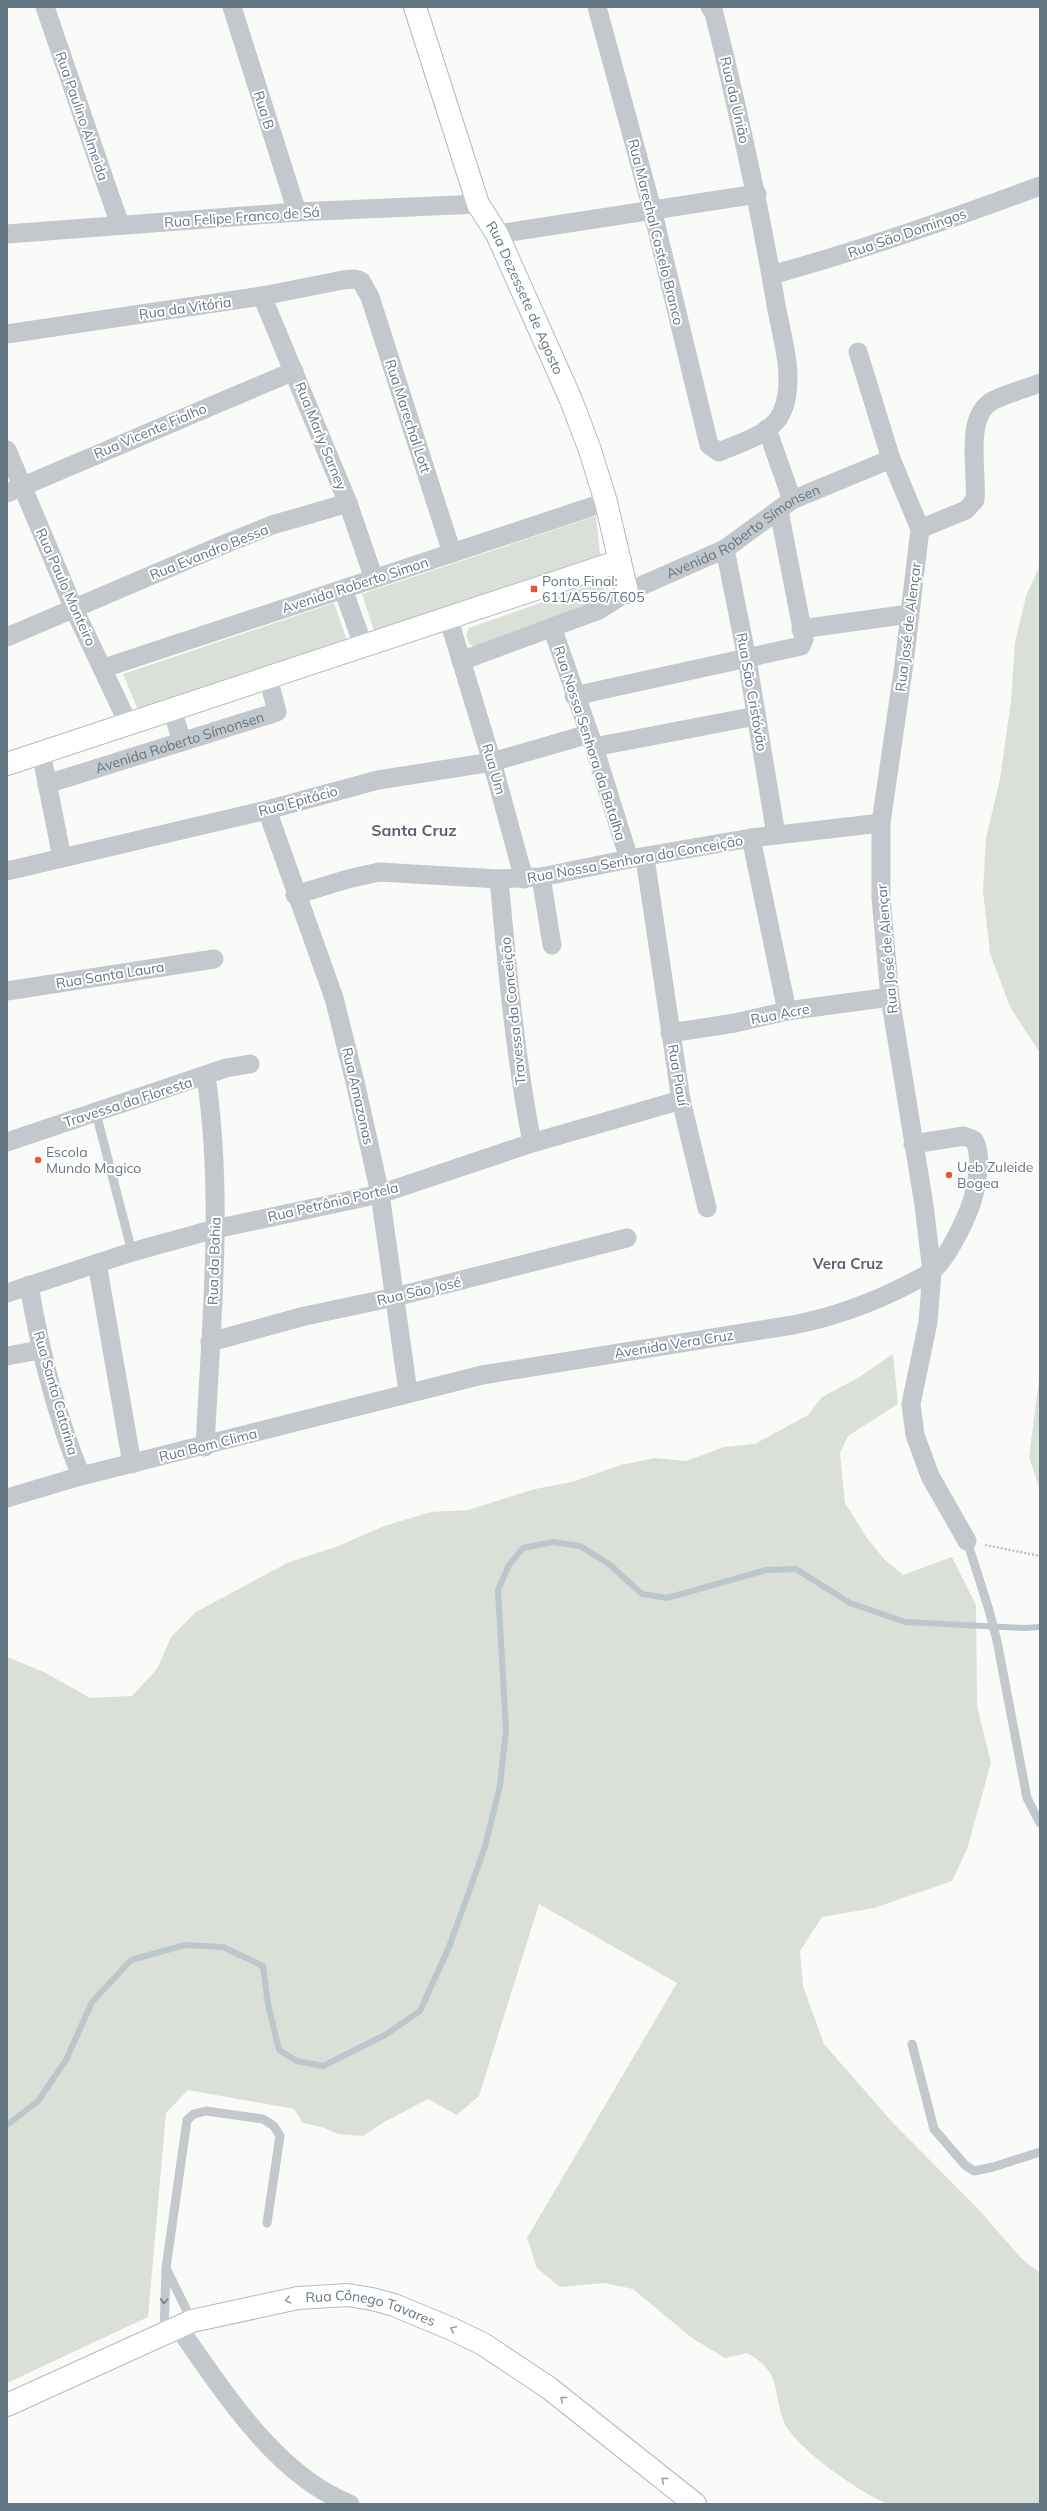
<svg xmlns="http://www.w3.org/2000/svg" width="1047" height="2511" viewBox="0 0 1047 2511" font-family="Mulish,sans-serif">
	<style>
		.green { fill: #dadfd7 }
		.lines { fill: none; stroke-linecap: round; stroke-linejoin: round }
		.stream { stroke: #bbc7cb; stroke-width: 6 }
		.secondary-casing { stroke: #b3babf; stroke-width: 24 }
		.path { stroke: #bbbfc2; stroke-width: 2.5; stroke-dasharray: 2 2; stroke-linecap: butt }
		.lane { stroke: #c3c8cc; stroke-width: 9 }
		.street { stroke: #c3c8cc; stroke-width: 19 }
		.secondary { stroke: #fff; stroke-width: 22 }
		.oneway { stroke: #939fa8 }
		.oneway2 { stroke: #6a7a87 }
		.poi-dot { fill: #e4572e; stroke: #fff; stroke-width: 1.5 }
		.labels { text-anchor: middle; dominant-baseline: central; stroke-width: 4; stroke-linejoin: round; paint-order: stroke }
		.street-label { font-size: 14px; fill: #657683; stroke: #fff }
		.poi-label { font-size: 14px; fill: #657683; stroke: #fff; text-anchor: start }
		.neighbourhood-label { font-size: 15px; font-weight: bold; fill: #57646e; stroke: #fff }
		.quarter-label { font-size: 16px; font-weight: bold; fill: #57646e; stroke: #fff }
	</style>
	<rect width="100%" height="100%" fill="#fafaf8"/>
	<g class="green">
		<polygon points="596,516 600,555 374,631 362,594"/>
		<polygon points="1040,565 1040,1053 1010,1007 990,953 983,891 986,838 1000,779 1011,701 1015,643 1026,596"/>
		<polygon points="599,582 603,586 607,597 475,647 469,644 466,634 469,628"/>
		<polygon points="334,603 347,641 138,710 123,674"/>
		<path d="M893 1354 898 1404 848 1436 840 1453 845 1503 867 1538 885 1560 903 1575 952 1557 976 1605 977 1706 991 1763 967 1849 952 1881 874 1908 822 1917 800 1951 803 1986 824 2044 893 2123 980 2211 1022 2259 1040 2273V2504H888C862 2494 795 2448 784 2422 772 2390 782 2372 747 2353L725 2358 692 2338 633 2289 604 2283 560 2287 537 2268 527 2238 677 1983 539 1904 479 2096 457 2115 428 2099 384 2122 363 2136 338 2134 322 2127 303 2123 294 2109 188 2090 166 2113 148 2317 7 2383V1657L46 1673 90 1698 132 1696 157 1669 171 1637 196 1612 289 1562 336 1547 384 1526 431 1512 468 1510 535 1489 572 1482 621 1465 655 1458 686 1461 724 1447 755 1444 808 1415 822 1397 858 1378Z"/>
		<polygon points="1040,1372 1040,1490 1029,1457"/>
	</g>
	<g class="lines">
		<polyline class="stream" points="7,2125 38,2101 66,2060 92,2002 131,1960 185,1945 223,1947 263,1966 268,2004 279,2050 297,2061 323,2066 385,2035 420,2011 449,1947 485,1847 500,1785 506,1730 498,1590 509,1565 523,1548 553,1542 580,1546 609,1564 642,1594 667,1598 766,1570 796,1569 850,1603 905,1622 1025,1628 1040,1627"/>
		<g class="secondary-casing">
			<g id="secondary">
				<path id="s3" d="M415 7 478 204 497 234 571 400 590 450 606 502 627 592"/>
				<polyline points="7,764 620,561"/>
				<path id="s4" d="M7 2405 192 2321 298 2298 347 2295 372 2299 394 2305 452 2329 483 2344 549 2388 695 2504"/>
			</g>
		</g>
		<polyline class="path" points="985,1545 1040,1556"/>
		<g class="lane">
			<polyline points="96,1113 132,1252"/>
			<polyline points="967,1541 989,1610 997,1641 1027,1798 1040,1823"/>
			<polyline points="912,2044 934,2129 965,2165 974,2171 993,2167 1040,2152"/>
			<polyline points="167,2270 192,2321"/>
			<polyline points="164,2333 166,2268 187,2120 194,2114 206,2111 263,2119 274,2126 280,2136 267,2223"/>
		</g>
		<g class="street">
			<polyline points="45,7 120,225"/>
			<polyline points="232,7 297,212"/>
			<path d="M597 7 652 209 709 445 719 452C739 443 773 434 782 412 796 380 782 338 776 305 760 207 738 110 714 13L710 7"/>
			<polyline points="7,234 297,212 478,204"/>
			<polyline points="497,234 757,194"/>
			<path d="M771 275C863 250 951 219 1040 186"/>
			<polyline points="262,296 348,503 374,579"/>
			<polyline points="7,334 262,296 343,280 355,279 361,281 370,297 452,553"/>
			<polyline points="858,352 891,459 920,529 904,664 881,823 881,898 890,997 924,1205 932,1272 928,1322 911,1404 915,1435 930,1476 967,1541"/>
			<polyline points="767,429 792,500"/>
			<polyline points="7,450 74,609 128,723"/>
			<polyline points="7,493 294,371"/>
			<path d="M920 529 966 510 975 500C978 472 963 415 994 400 1008 393 1025 389 1040 383"/>
			<polyline points="725,549 747,659 776,835"/>
			<polyline points="343,589 363,645"/>
			<polyline points="448,617 492,762 524,879"/>
			<polyline points="552,627 594,747 629,859"/>
			<polyline points="801,629 909,614"/>
			<polyline points="7,637 220,546 272,525 348,503"/>
			<path id="s1" d="M461 661 599 610 627 592 725 549 792 500 891 459"/>
			<polyline points="104,668 606,502"/>
			<polyline points="574,696 801,646 804,639 779,511"/>
			<polyline points="172,709 182,742"/>
			<polyline points="594,747 756,716"/>
			<polyline points="41,752 62,858"/>
			<path id="s2" d="M47 784 277 712 268 677"/>
			<polyline points="267,810 334,998 356,1086 380,1194 408,1392"/>
			<polyline points="751,838 787,1011"/>
			<polyline points="645,858 681,1100 707,1208"/>
			<polyline points="7,871 267,810 378,780 492,762 589,734"/>
			<polyline points="541,877 552,945"/>
			<path d="M499 879C507 967 515 1055 532 1143"/>
			<polyline points="295,895 348,879 379,872 499,879 541,877 629,859 751,838 881,823"/>
			<polyline points="7,991 214,959"/>
			<polyline points="670,1033 735,1023 787,1011 890,997"/>
			<polyline points="7,1142 226,1068 250,1064"/>
			<polyline points="97,1263 132,1464"/>
			<path d="M29 1285C40 1351 56 1415 81 1476"/>
			<polyline points="7,1293 132,1252 215,1229 380,1194 532,1143 681,1100"/>
			<polyline points="210,1342 305,1316 395,1297 627,1238"/>
			<polyline points="7,1356 40,1350"/>
			<path d="M205 1447C211 1324 224 1198 206 1076"/>
			<path d="M7 1498 81 1476 482 1375 793 1325C833 1317 870 1304 907 1285 914 1281 924 1277 931 1272 948 1259 971 1211 975 1190 978 1174 982 1155 974 1140L964 1136 913 1144"/>
			<path d="M178 2327C223 2390 275 2475 350 2504"/>
		</g>
		<use href="#secondary" class="secondary"/>
	</g>
	<defs><path id="oneway-chevron" d="M-2-3.5L2.5 0L-2 3.5" fill="none" stroke-width="1.6" stroke-linecap="round" stroke-linejoin="round"/></defs>
	<g class="oneway">
		<use href="#oneway-chevron" transform="translate(288 2300) rotate(168)"/>
		<use href="#oneway-chevron" transform="translate(453 2329) rotate(-155)"/>
		<use href="#oneway-chevron" transform="translate(563 2399) rotate(-141)"/>
		<use href="#oneway-chevron" transform="translate(664 2480) rotate(-141)"/>
	</g>
	<use class="oneway2" href="#oneway-chevron" transform="translate(164 2301) rotate(93)"/>
	<g class="poi-dot">
		<rect x="530" y="585" width="8" height="8" rx="2"/>
		<circle cx="38" cy="1160" r="4"/>
		<circle cx="949" cy="1175" r="4"/>
	</g>
	<g class="labels">
		<g class="street-label">
			<text transform="translate(735 100) rotate(77)">Rua da União</text>
			<text transform="translate(264 110) rotate(73)">Rua B</text>
			<text transform="translate(82 116) rotate(71)">Rua Paulino Almeida</text>
			<text transform="translate(242 217) rotate(-4)">Rua Felipe Franco de Sá</text>
			<text transform="translate(656 232) rotate(76)">Rua Marechal Castelo Branco</text>
			<text transform="translate(907 233) rotate(-19)">Rua São Domingos</text>
			<text stroke="none"><textPath href="#s3" startOffset="312">Rua Dezessete de Agosto</textPath></text>
			<text transform="translate(185 308) rotate(-8)">Rua da Vitória</text>
			<text transform="translate(408 416) rotate(72)">Rua Marechal Lott</text>
			<text transform="translate(150 431) rotate(-23)">Rua Vicente Fialho</text>
			<text transform="translate(321 436) rotate(68)">Rua Marly Sarney</text>
			<text stroke="none"><textPath href="#s1" startOffset="312">Avenida Roberto Símonsen</textPath></text>
			<text transform="translate(209 552) rotate(-22)">Rua Evandro Bessa</text>
			<text transform="translate(355 585) rotate(-18)">Avenida Roberto Simon</text>
			<text transform="translate(66 587) rotate(66)">Rua Paulo Monteiro</text>
			<text transform="translate(908 627) rotate(-83)">Rua José de Alençar</text>
			<text transform="translate(752 692) rotate(80)">Rua São Cristóvão</text>
			<text stroke="none"><textPath href="#s2" startOffset="139">Avenida Roberto Símonsen</textPath></text>
			<text transform="translate(590 743) rotate(72)">Rua Nossa Senhora da Batalha</text>
			<text transform="translate(494 769) rotate(74)">Rua Um</text>
			<text transform="translate(298 801) rotate(-15)">Rua Epitácio</text>
			<text transform="translate(635 859) rotate(-10)">Rua Nossa Senhora da Conceição</text>
			<text transform="translate(887 949) rotate(-95)">Rua José de Alençar</text>
			<text transform="translate(110 975) rotate(-9)">Rua Santa Laura</text>
			<text transform="translate(513 1011) rotate(-96)">Travessa da Conceição</text>
			<text transform="translate(780 1014) rotate(-11)">Rua Acre</text>
			<text transform="translate(678 1075) rotate(80)">Rua Piauí</text>
			<text transform="translate(358 1096) rotate(77)">Rua Amazonas</text>
			<text transform="translate(128 1102) rotate(-18)">Travessa da Floresta</text>
			<text transform="translate(333 1202) rotate(-13)">Rua Petrônio Portela</text>
			<text transform="translate(214 1261) rotate(-88)">Rua da Bahia</text>
			<text transform="translate(419 1291) rotate(-13)">Rua São José</text>
			<text transform="translate(674 1344) rotate(-9)">Avenida Vera Cruz</text>
			<text transform="translate(56 1393) rotate(74)">Rua Santa Catarina</text>
			<text transform="translate(208 1445) rotate(-14)">Rua Bom Clima</text>
			<text stroke="none"><textPath href="#s4" startOffset="386">Rua Cônego Tavares</textPath></text>
		</g>
		<g class="poi-label">
			<text x="542" y="581">Ponto Final:<tspan x="542" dy="16">611/A556/T605</tspan></text>
			<text x="46" y="1152">Escola<tspan x="46" dy="16">Mundo Magico</tspan></text>
			<text x="957" y="1167">Ueb Zuleide<tspan x="957" dy="16">Bogea</tspan></text>
		</g>
		<g class="neighbourhood-label">
			<text x="848" y="1263">Vera Cruz</text>
		</g>
		<g class="quarter-label">
			<text x="414" y="830">Santa Cruz</text>
		</g>
	</g>
	<rect width="1047" height="2511" fill="none" stroke="#657683" stroke-width="16"/>
</svg>
